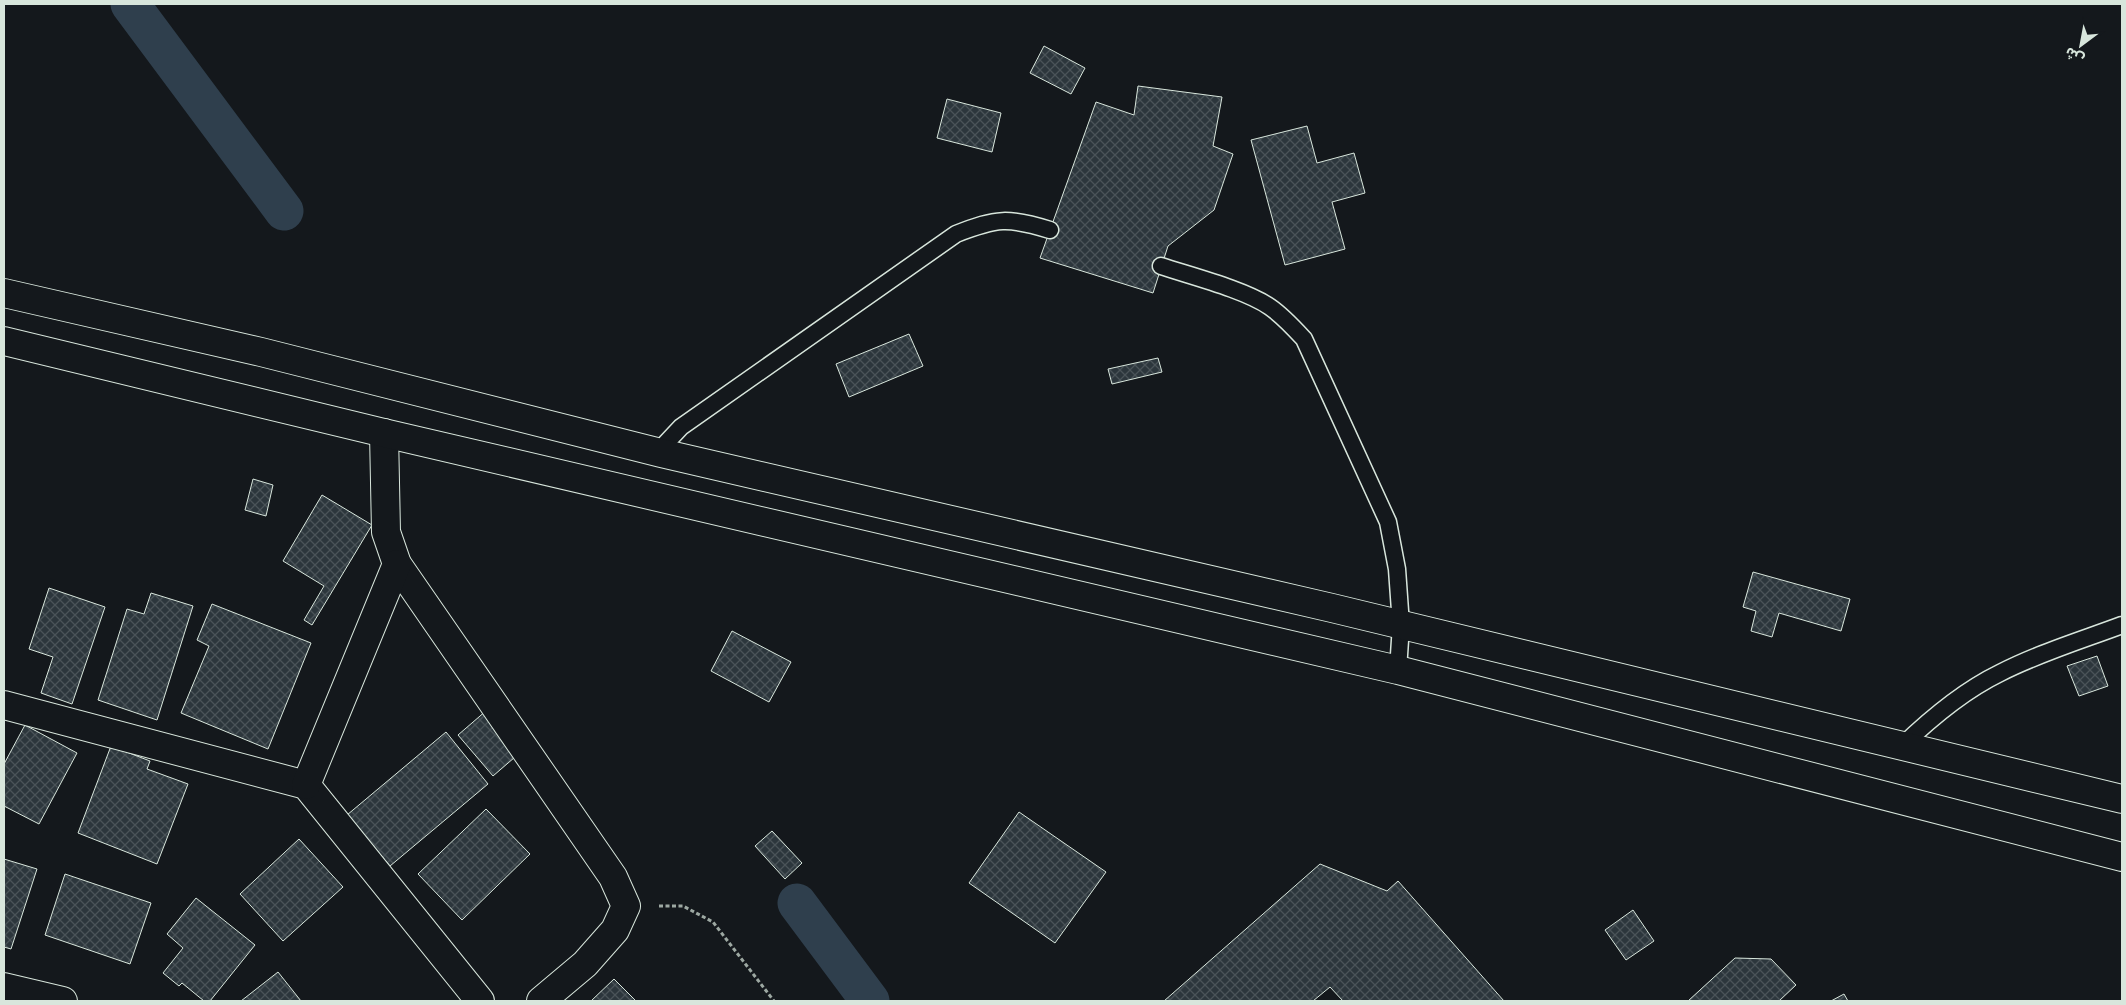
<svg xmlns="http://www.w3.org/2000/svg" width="2126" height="1005" viewBox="0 0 2126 1005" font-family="'IBM Plex Serif','Noto Sans Arabic',serif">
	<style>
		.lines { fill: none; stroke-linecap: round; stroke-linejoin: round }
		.canal { stroke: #2f3f4d; stroke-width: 39 }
		.building { fill: url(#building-cross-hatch); stroke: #d8e6dc }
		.lane-casing { stroke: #d8e6dc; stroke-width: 19 }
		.street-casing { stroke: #d8e6dc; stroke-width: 30 }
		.highway-casing { stroke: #d8e6dc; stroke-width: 30 }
		.path { stroke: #9da8a2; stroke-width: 3; stroke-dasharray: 4 2.5; stroke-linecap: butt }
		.lane { stroke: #14181c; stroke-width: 16 }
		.street { stroke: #14181c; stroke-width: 28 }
		.highway { stroke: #14181c; stroke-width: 28 }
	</style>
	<defs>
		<pattern id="building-cross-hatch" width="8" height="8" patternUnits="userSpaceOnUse" patternTransform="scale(1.25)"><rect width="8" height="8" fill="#2c363c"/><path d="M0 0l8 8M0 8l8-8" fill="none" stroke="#4a5358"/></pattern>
	</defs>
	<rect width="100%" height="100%" fill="#14181c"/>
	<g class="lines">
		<g class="canal">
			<polyline points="130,4 284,211"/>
			<polyline points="797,903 870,1001"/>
		</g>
	</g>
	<g class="building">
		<polygon points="1044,46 1085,68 1071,94 1030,73"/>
		<polygon points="1138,86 1222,97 1213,146 1233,154 1214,210 1168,246 1153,293 1040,258 1096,102 1134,115"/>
		<polygon points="947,99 1001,113 992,152 937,138"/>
		<polygon points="1307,126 1317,163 1354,153 1365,193 1332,202 1345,249 1285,265 1251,140"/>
		<polygon points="909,334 923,366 849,397 836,364"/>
		<polygon points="1158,358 1162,372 1112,384 1108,369"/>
		<polygon points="253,479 273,485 266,516 245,510"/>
		<polygon points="322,495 372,525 312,625 304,620 324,586 283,561"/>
		<polygon points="1753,572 1850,599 1841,631 1779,613 1772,637 1751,631 1756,611 1743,607"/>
		<polygon points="49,588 105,607 72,704 41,693 53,657 29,649"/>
		<polygon points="151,593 193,606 157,720 98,700 127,609 144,614"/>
		<polygon points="212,604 311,643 268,749 181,713 209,646 197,640"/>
		<polygon points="732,631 791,662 769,702 711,671"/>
		<polygon points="2097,656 2108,686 2079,696 2067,666"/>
		<polygon points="487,710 522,751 493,776 458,735"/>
		<polygon points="25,725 77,753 39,824 4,806 4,764"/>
		<polygon points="446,732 488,784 390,866 347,815"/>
		<polygon points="111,746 150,761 147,769 188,784 157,864 78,833"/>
		<polygon points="486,809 530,854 462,920 418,874"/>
		<polygon points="1019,812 1106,872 1055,943 969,883"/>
		<polygon points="772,831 802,863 785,879 755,846"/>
		<polygon points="299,839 343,887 283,941 240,894"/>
		<polygon points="4,859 37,869 11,949 4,947"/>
		<polygon points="1320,864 1387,891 1398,881 1504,1001 1343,1001 1330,987 1313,1001 1164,1001"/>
		<polygon points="65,874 151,903 130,964 45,935"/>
		<polygon points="196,898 255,945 210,1001 204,1001 182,983 179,986 163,973 183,948 167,934"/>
		<polygon points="1633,910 1654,941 1626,960 1605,930"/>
		<polygon points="1735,958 1771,959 1796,985 1779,1001 1688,1001"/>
		<polygon points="278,972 301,1001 241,1001"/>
		<polygon points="614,979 636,1001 591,1001"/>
		<polygon points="1844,994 1848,1001 1831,1001"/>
	</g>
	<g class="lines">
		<g class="lane-casing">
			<g id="lane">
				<path d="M1161 266C1191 276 1246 290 1270 307 1283 316 1293 327 1304 339L1388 522 1397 569 1401 625 1398 670"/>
				<path d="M661 453 666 443 681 427 956 234C997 218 1008 217 1050 230"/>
				<path d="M1902 746C1932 717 1963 691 2000 673 2039 653 2082 640 2122 625"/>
			</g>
		</g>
		<g class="street-casing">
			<g id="street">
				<polyline points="384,433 386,532 397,564 613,877 626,906 615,930 585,964 541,1001"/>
				<polyline points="4,705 306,785 480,1001"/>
				<polyline points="306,785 397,564"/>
				<polyline points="4,987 63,1001"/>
			</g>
		</g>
		<g class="highway-casing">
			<g id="highway">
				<polyline points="4,293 261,352 661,453 1332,608 2122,799"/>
				<polyline points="4,341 384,433 1398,670 2122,857"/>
			</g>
		</g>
		<polyline class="path" points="659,906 683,906 713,922 774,1001"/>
		<use href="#lane" class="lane"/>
		<use href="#street" class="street"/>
		<use href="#highway" class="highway"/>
	</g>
	<rect width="2126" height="1005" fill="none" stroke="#d8e6dc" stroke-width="10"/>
	<g transform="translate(2081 45) rotate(212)" stroke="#14181c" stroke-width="4" paint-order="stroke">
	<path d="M0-4L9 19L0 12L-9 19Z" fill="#d8e6dc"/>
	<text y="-8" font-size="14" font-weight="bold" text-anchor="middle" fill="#d8e6dc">ش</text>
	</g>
</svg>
